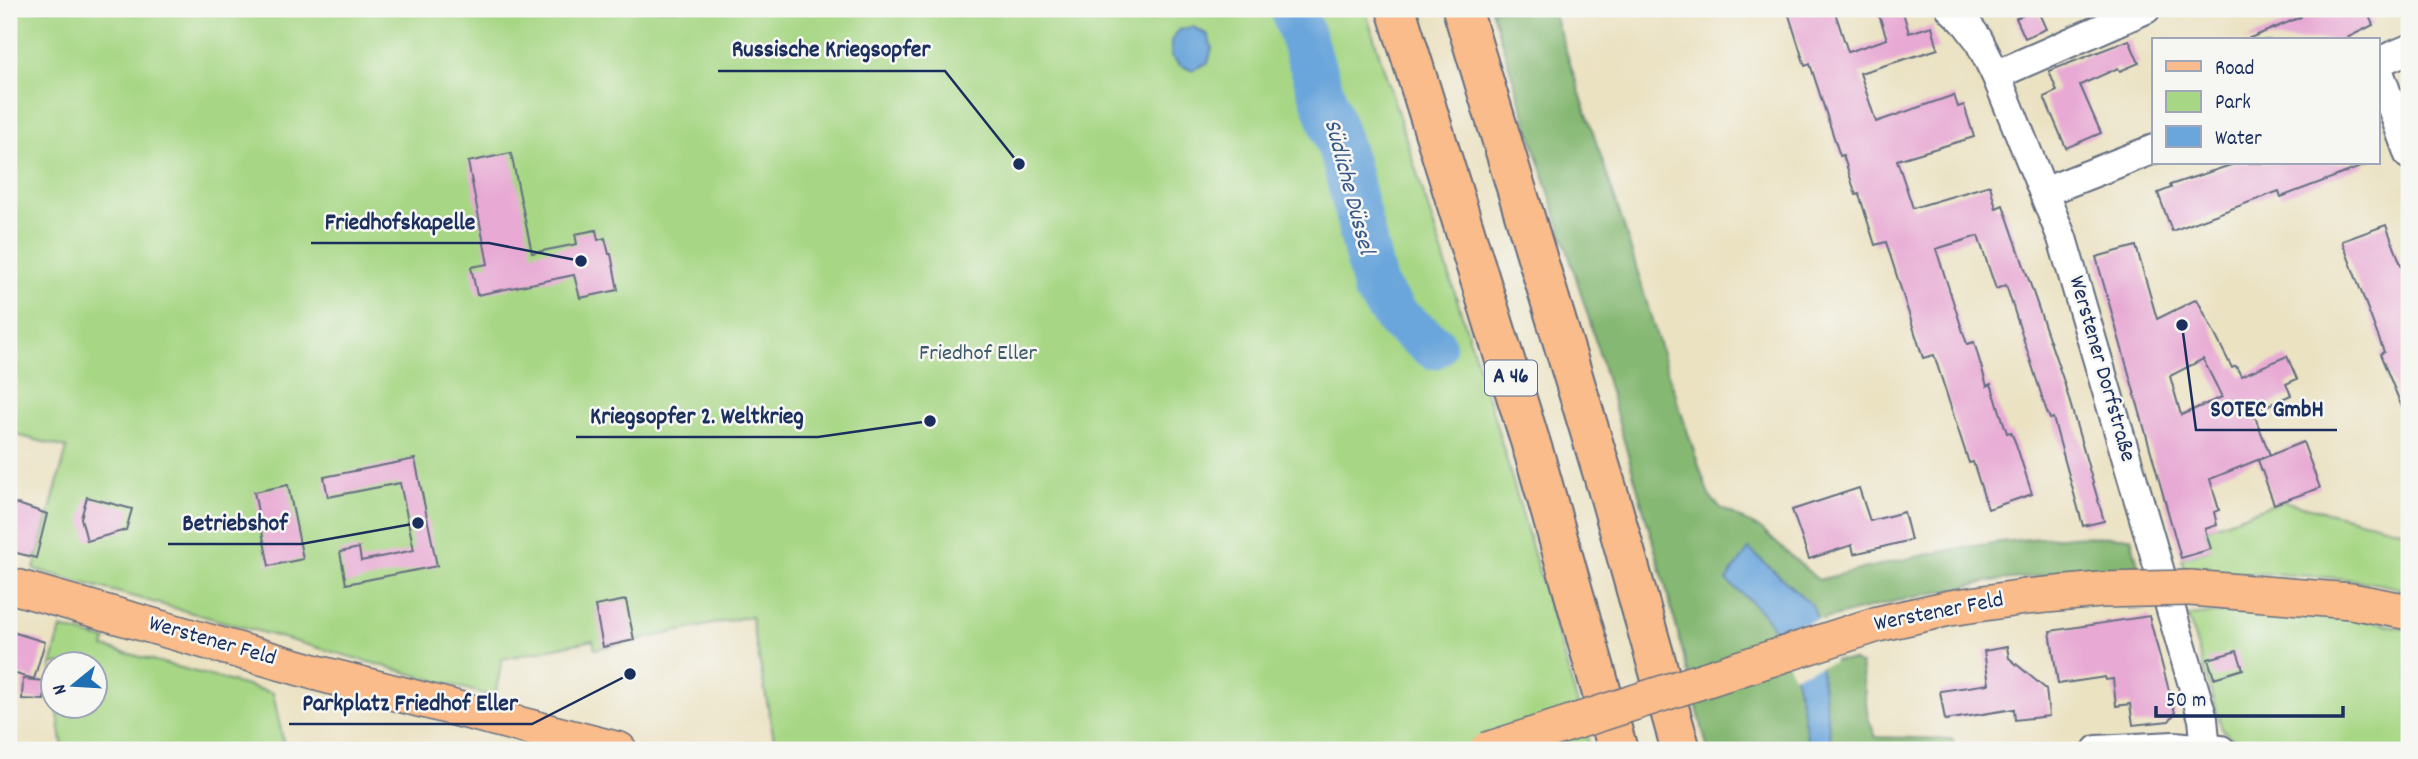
<svg xmlns="http://www.w3.org/2000/svg" width="2418" height="759" viewBox="0 0 2418 759" font-family="Dekko,sans-serif">
	<style>
		.green { fill: #a7d785; stroke: #618372; stroke-width: 2 }
		.forest { fill: #85b872; stroke: #507468; stroke-width: 2 }
		.water { fill: #6aa6db; stroke: #426a9c; stroke-width: 2 }
		.pier { fill: #ebe2c2 }
		.lines { fill: none; stroke-linecap: round; stroke-linejoin: round }
		.river { stroke: #6aa6db; stroke-width: 46 }
		.building { fill: #e8aad4; fill-rule: evenodd }
		.minor-casing { stroke: #646e81; stroke-width: 32 }
		.major-casing { stroke: #646e81; stroke-width: 38 }
		.highway-casing { stroke: #646e81; stroke-width: 42 }
		.minor { stroke: #fff; stroke-width: 28 }
		.major { stroke: #f9bc8a; stroke-width: 35 }
		.highway { stroke: #f9bc8a; stroke-width: 38 }
		.major-bridge-casing { stroke: #646e81; stroke-width: 38; stroke-linecap: butt }
		.major-bridge { stroke: #f9bc8a; stroke-width: 35 }
		.labels { text-anchor: middle; dominant-baseline: central; stroke-width: 5; stroke-linejoin: round; paint-order: stroke }
		.shield { fill: #f6f6f2; stroke: #5d6b8a; stroke-width: 2 }
		.shield-label { font-size: 21px; font-weight: bold; fill: #1b2f5e }
		.park-label { font-size: 23px; fill: #3e5968; stroke: #f6f6f2 }
		.street-label { font-size: 23px; fill: #1b2f5e; stroke: #f6f6f2 }
		.water-label { font-size: 24px; font-style: italic; fill: #37598a; stroke: #f6f6f2 }
		.leader { fill: none; stroke: #1b2f5e; stroke-width: 2.5 }
		.callout-dot { fill: #1b2f5e; stroke: #f6f6f2; stroke-width: 2.5 }
		.callout-label { font-size: 24px; text-anchor: middle; font-weight: bold; fill: #1b2f5e; stroke: #f6f6f2; stroke-width: 5; stroke-linejoin: round; paint-order: stroke }
	</style>
	<rect width="100%" height="100%" fill="#f6f6f2"/>
	<filter id="ink" filterUnits="userSpaceOnUse"><feTurbulence type="fractalNoise" baseFrequency=".0143" numOctaves="2"/><feDisplacementMap in="SourceGraphic" scale="14" xChannelSelector="R" yChannelSelector="G"/><feConvolveMatrix kernelMatrix="1 2 1 2 8 2 1 2 1" color-interpolation-filters="sRGB"/></filter>
	<filter id="wash" filterUnits="userSpaceOnUse"><feTurbulence type="fractalNoise" baseFrequency=".00686" numOctaves="4" result="noise"/><feDisplacementMap in="SourceGraphic" scale="28" xChannelSelector="R" yChannelSelector="G"/><feGaussianBlur stdDeviation="1.57" result="paint"/><feColorMatrix in="noise" values="0 0 0 0 0 0 0 0 0 0 0 0 0 0 0 0 0 1.4 0 .05"/><feComposite in="paint" operator="in"/></filter>
	<g filter="url(#wash)">
		<rect width="100%" height="100%" fill="#ebe2c2"/>
		<g class="green">
			<polygon points="9,9 1288,9 1340,175 1364,280 1372,302 1432,356 1437,346 1389,298 1299,9 1365,9 1492,410 1591,750 776,750 751,616 595,649 593,640 502,659 495,697 34,569 67,448 9,433"/>
			<path d="M2282 501 2409 532V591C2344 572 2254 574 2186 572L2181 558 2210 549 2205 529Z"/>
			<polygon points="2248,610 2365,619 2409,630 2409,750 2309,750 2240,740 2230,737 2222,729 2188,616"/>
			<polygon points="61,628 106,640 104,647 273,693 285,750 63,750 57,707 94,706 94,664 52,664 52,678 51,666"/>
		</g>
		<g class="forest">
			<path d="M1491 9H1552L1623 223 1666 367 1709 496 1721 508 1762 530 1818 580C1898 560 1979 540 2061 537 2084 536 2108 537 2131 537L2139 569 2068 573 1993 581 1896 601 1818 621 1726 580C1739 592 1756 603 1766 617 1798 660 1801 700 1809 750H1708L1668 595 1590 322Z"/>
			<polygon points="1852,660 1861,665 1868,718 1876,737 1953,739 1954,750 1832,750 1819,665 1829,661"/>
		</g>
		<g class="water">
			<polygon points="1193,27 1208,35 1212,48 1208,63 1192,70 1181,66 1171,56 1171,41 1179,30"/>
			<path d="M1749 549 1812 605 1818 621 1820 665 1832 750H1809C1801 700 1798 659 1766 617 1755 603 1739 592 1726 580Z"/>
		</g>
		<polygon class="pier" points="1821,618 1833,662 1793,676 1784,653 1772,634"/>
		<g class="lines">
			<polyline class="river" points="1293,9 1345,162 1375,288 1397,318 1433,346"/>
		</g>
		<g id="blocks">
			<g class="building">
				<polygon points="1787,9 1834,9 1848,52 1887,39 1877,9 1902,9 1909,33 1932,26 1938,49 1860,73 1876,122 1954,95 1958,107 1964,105 1974,137 1897,160 1913,208 1990,185 1996,208 2003,205 2064,382 2104,521 2083,526 2053,418 2050,419 2046,409 2006,285 1996,289 1978,236 1936,249 1967,344 1974,342 1987,386 1991,384 2007,433 2011,432 2016,444 2032,494 1988,509 1973,462 1969,463 1934,355 1923,358 1886,242 1875,245 1859,194 1856,195 1843,155 1840,156 1810,64 1805,66"/>
				<polygon points="2037,9 2046,29 2025,38 2016,18"/>
				<polygon points="2297,9 2366,9 2373,25 2343,40 2245,40 2301,17"/>
				<polygon points="2129,40 2139,63 2120,71 2118,68 2080,85 2101,133 2066,148 2044,97 2057,91 2049,71"/>
				<polygon points="511,153 532,253 577,244 575,234 596,230 598,240 605,238 609,254 611,254 618,290 580,298 574,275 477,295 471,267 488,264 468,162"/>
				<polygon points="2237,163 2365,163 2366,165 2281,197 2279,191 2172,231 2158,193 2171,188 2170,185"/>
				<polygon points="2386,225 2409,286 2409,424 2380,354 2384,352 2342,241"/>
				<path d="M2136 246 2157 319 2197 299 2232 368 2236 366 2241 376 2287 356 2297 379 2286 384 2291 395 2253 412 2270 455 2210 479 2219 510 2214 512 2217 525 2205 529 2211 549 2181 558 2096 257ZM2203 359 2222 397 2181 415 2170 376Z"/>
				<polygon points="2303,442 2320,488 2274,504 2258,460"/>
				<polygon points="415,459 437,566 346,584 340,552 359,548 361,561 414,550 400,483 328,497 324,477"/>
				<polygon points="288,485 303,559 269,566 254,492"/>
				<polygon points="1859,488 1870,521 1904,512 1911,540 1854,554 1852,545 1809,559 1792,510"/>
				<polygon points="87,497 132,509 126,530 87,541 81,518"/>
				<polygon points="15,503 47,514 36,558 9,551 9,510 12,512"/>
				<polygon points="626,600 634,640 603,647 595,606"/>
				<polygon points="2149,616 2175,713 2169,721 2133,725 2130,704 2116,706 2113,679 2106,680 2105,677 2058,684 2050,631"/>
				<polygon points="9,631 45,642 34,679 9,672"/>
				<polygon points="2007,647 2009,658 2046,689 2049,716 2015,720 2014,709 1945,720 1940,691 1989,684 1984,651"/>
				<polygon points="2237,651 2243,669 2214,678 2208,659"/>
				<polygon points="23,679 45,681 44,700 22,699"/>
			</g>
		</g>
	</g>
	<g filter="url(#ink)">
		<use href="#blocks" fill-opacity="0" stroke="#646e81" stroke-width="2"/>
		<g class="lines">
			<g class="minor-casing">
				<g id="minor">
					<polyline points="1951,9 1966,23 1978,39 1996,75 2062,238 2203,719 2206,750"/>
					<polyline points="2378,62 2409,49"/>
					<polyline points="2378,69 2409,155"/>
					<polyline points="1996,75 2146,9"/>
					<polyline points="2044,192 2154,149"/>
					<polyline points="2097,750 2174,746 2221,750"/>
				</g>
			</g>
			<g class="major-casing">
				<g id="major">
					<polyline points="9,585 321,674 619,750"/>
					<polyline points="2190,588 2351,601 2409,612"/>
				</g>
			</g>
			<g class="highway-casing">
				<g id="highway">
					<polyline points="1396,9 1536,460 1618,750"/>
					<polyline points="1462,9 1610,498 1681,750"/>
				</g>
			</g>
			<use href="#minor" class="minor"/>
			<use href="#major" class="major"/>
			<use href="#highway" class="highway"/>
			<g class="major-bridge-casing">
				<polyline id="major-bridge" points="1487,750 1878,624 1950,608 2025,597 2100,590 2190,588"/>
			</g>
			<use href="#major-bridge" class="major-bridge"/>
		</g>
	</g>
	<g class="labels">
		<rect class="shield" x="1485" y="360.5" width="52" height="35" rx="5"/>
		<g class="shield-label">
			<text x="1511" y="378">A 46</text>
		</g>
		<g class="park-label">
			<text x="978" y="354">Friedhof Eller</text>
		</g>
		<g class="street-label">
			<text transform="translate(2101 369) rotate(74)">Werstener Dorfstraße</text>
			<text transform="translate(1939 613) rotate(-11)">Werstener Feld</text>
			<text transform="translate(212 642) rotate(16)">Werstener Feld</text>
		</g>
		<g class="water-label">
			<text transform="translate(1348 187) rotate(75)">Südliche Düssel</text>
		</g>
	</g>
	<path class="leader" d="M1019 164L945 71H718M581 261L489 243H311M2182 325L2196 430H2337M930 421L818 437H576M418 523L301 544H168M630 674L532 724H289"/>
	<g class="callout-dot">
		<circle cx="1019" cy="164" r="7"/>
		<circle cx="581" cy="261" r="7"/>
		<circle cx="2182" cy="325" r="7"/>
		<circle cx="930" cy="421" r="7"/>
		<circle cx="418" cy="523" r="7"/>
		<circle cx="630" cy="674" r="7"/>
	</g>
	<g class="callout-label">
		<text x="831" y="56">Russische Kriegsopfer</text>
		<text x="400" y="229">Friedhofskapelle</text>
		<text x="2267" y="416">SOTEC GmbH</text>
		<text x="697" y="423">Kriegsopfer 2. Weltkrieg</text>
		<text x="235" y="530">Betriebshof</text>
		<text x="410" y="710">Parkplatz Friedhof Eller</text>
	</g>
	<rect width="2418" height="759" fill="none" stroke="#f6f6f2" stroke-width="35"/>
	<rect x="2152" y="38" width="228" height="126" fill="#f6f6f2" stroke="#9ea6b7" stroke-width="2"/>
	<rect x="2166" y="61" width="35" height="10" fill="#f9bc8a" stroke="#9ea6b7" stroke-width="2"/>
	<text x="2215" y="74" font-size="21" fill="#1b2f5e">Road</text>
	<rect x="2166" y="91" width="35" height="21" fill="#a7d785" stroke="#9ea6b7" stroke-width="2"/>
	<text x="2215" y="108" font-size="21" fill="#1b2f5e">Park</text>
	<rect x="2166" y="126" width="35" height="21" fill="#6aa6db" stroke="#9ea6b7" stroke-width="2"/>
	<text x="2215" y="144" font-size="21" fill="#1b2f5e">Water</text>
	<g transform="translate(74 685) rotate(252)"><circle r="33" fill="#f6f6f2" stroke="#9ea6b7" stroke-width="2"/>
	<path d="M0-5L12 26L0 18L-12 26Z" fill="#1f6fb2"/>
	<text y="-10" font-size="19" font-weight="bold" text-anchor="middle" fill="#1b2f5e">N</text>
	</g>
	<path d="M2156 706v10h187v-10" fill="none" stroke="#1b2f5e" stroke-width="3.5"/>
	<text x="2166" y="706" font-size="21" fill="#1b2f5e" stroke="#f6f6f2" stroke-width="5" paint-order="stroke">50 m</text>
</svg>
